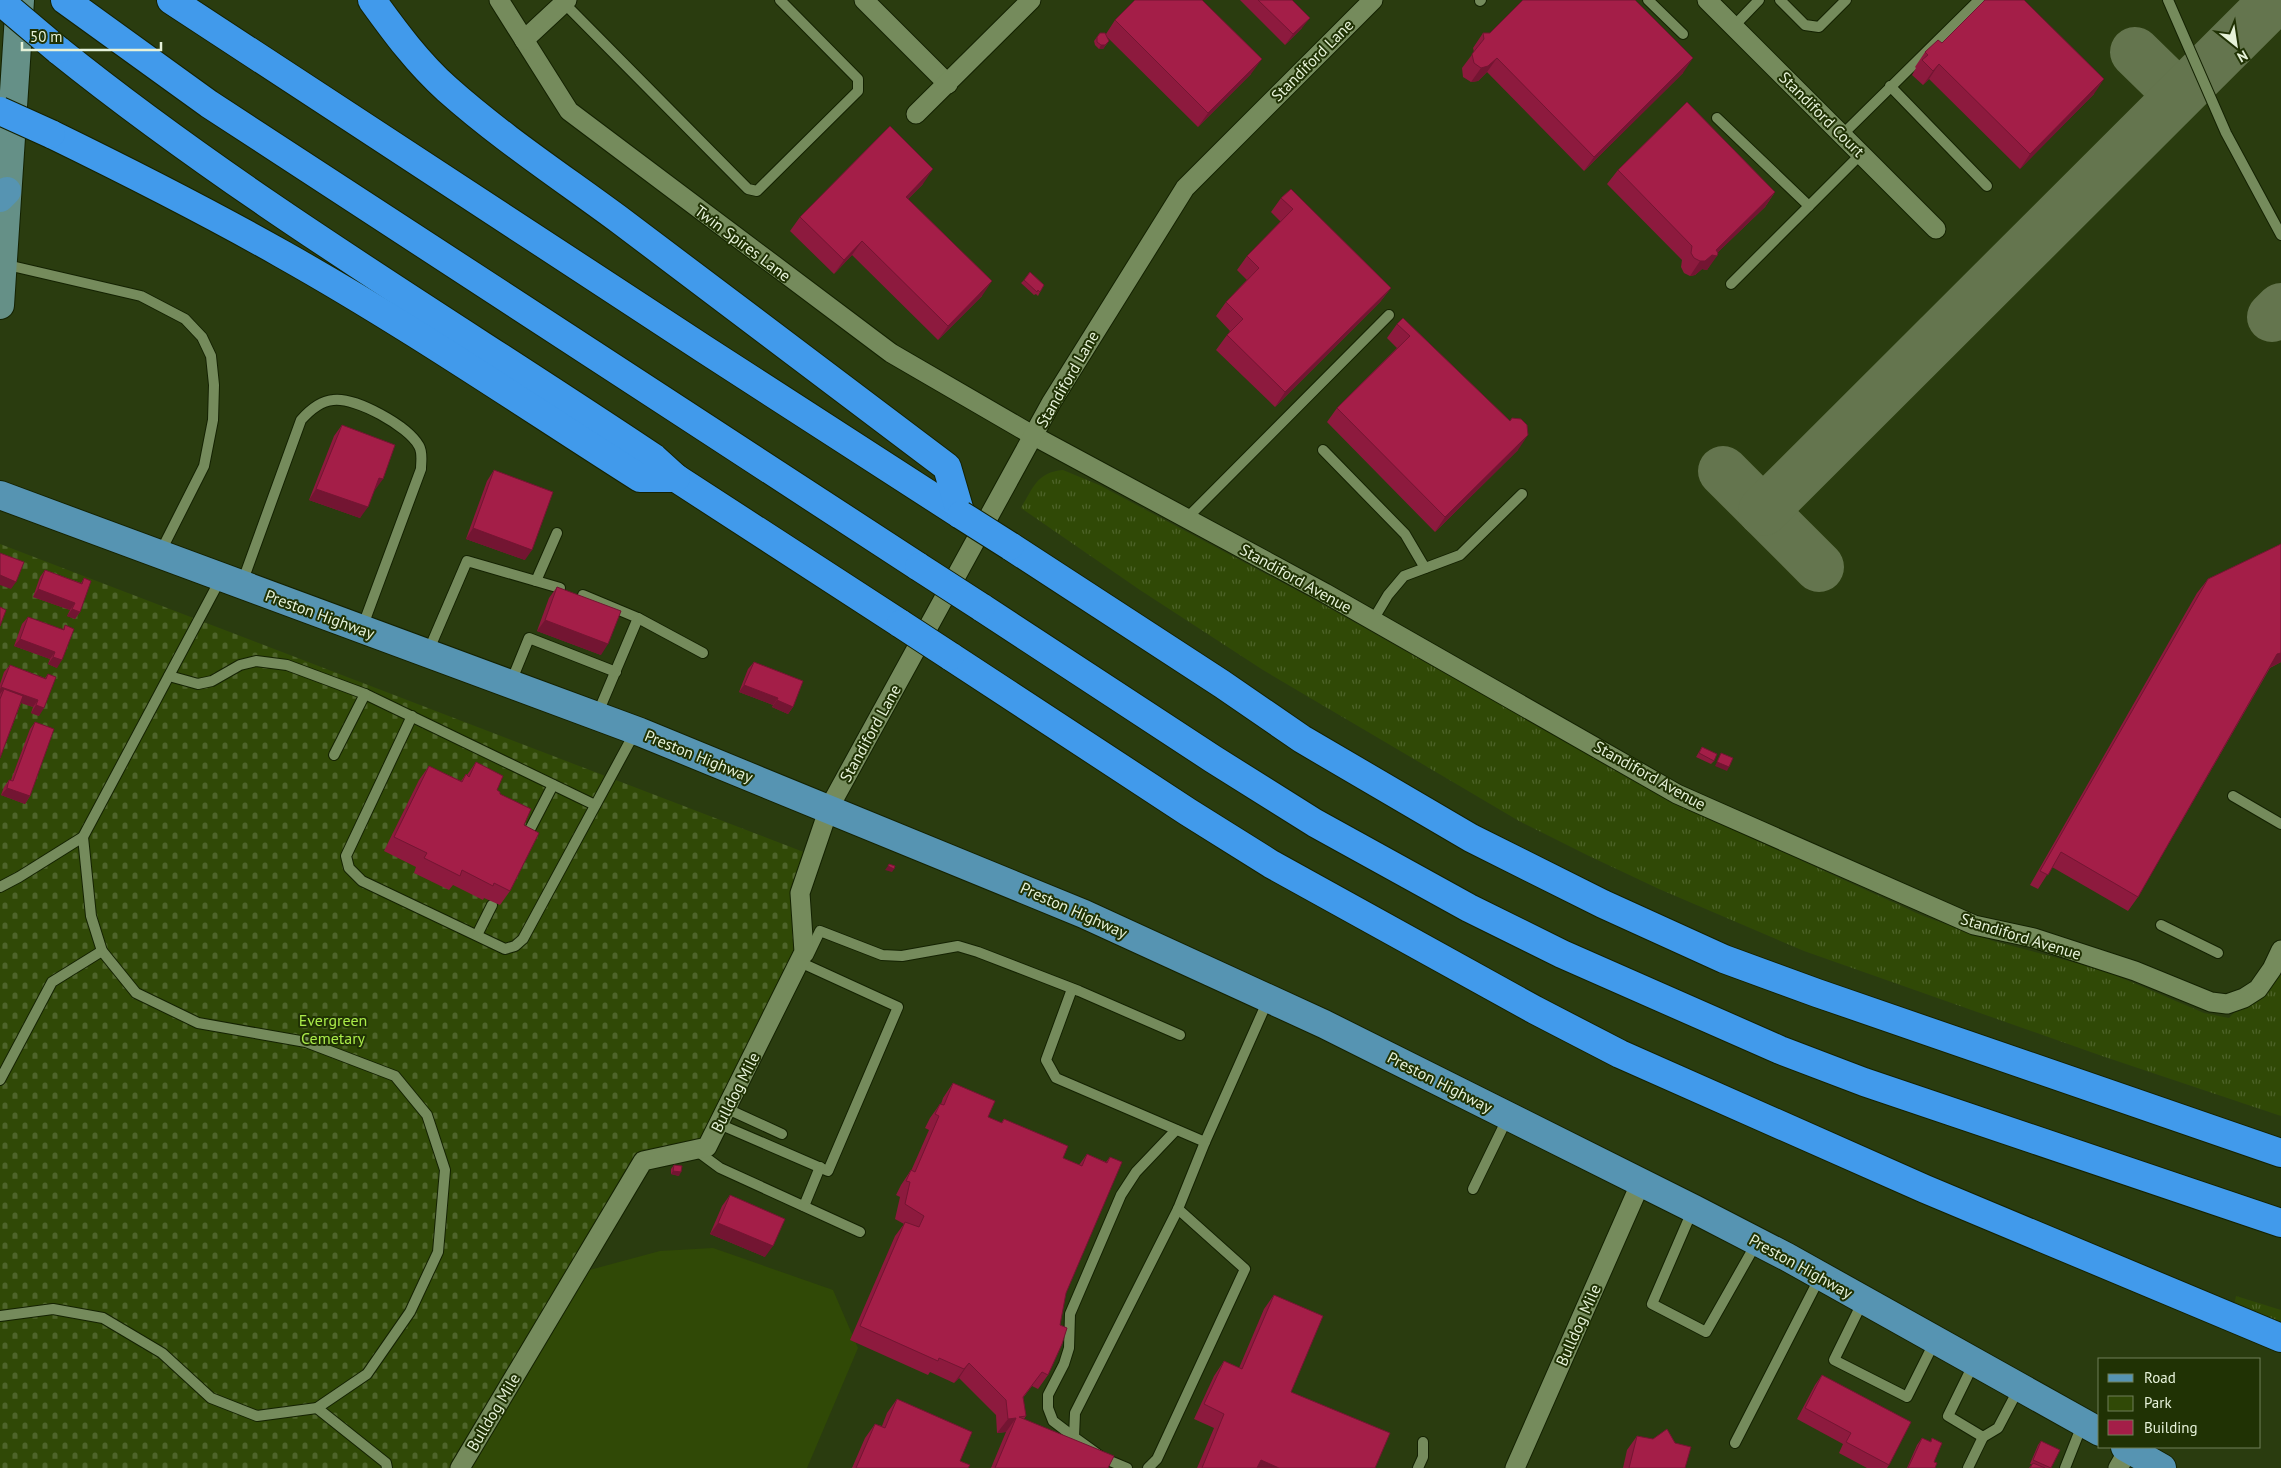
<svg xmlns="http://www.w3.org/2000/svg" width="2281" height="1468" viewBox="0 0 2281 1468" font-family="'PT Sans',sans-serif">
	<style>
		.grass { fill: url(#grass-tufts) }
		.cemetery { fill: url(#cemetery-stones) }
		.park { fill: #304906 }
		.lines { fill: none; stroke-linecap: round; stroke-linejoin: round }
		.taxiway { stroke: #64754e; stroke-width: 50 }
		.service-casing { stroke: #142202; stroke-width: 12 }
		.minor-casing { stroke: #142202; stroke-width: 21 }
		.secondary-casing { stroke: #142202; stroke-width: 30 }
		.primary-casing { stroke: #142202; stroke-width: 30 }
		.motorway-casing { stroke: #142202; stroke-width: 30 }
		.service { stroke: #758b5c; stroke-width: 10 }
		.minor { stroke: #758b5c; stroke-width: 19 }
		.secondary { stroke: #659087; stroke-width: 28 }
		.primary { stroke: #5694b2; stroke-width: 28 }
		.motorway { stroke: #419aeb; stroke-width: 28 }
		.motorway-bridge-casing { stroke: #142202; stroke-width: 30; stroke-linecap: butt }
		.motorway-bridge { stroke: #419aeb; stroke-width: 28 }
		.wall { fill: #8d1a3e }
		.shaded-wall { fill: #731532 }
		.building { fill: #a41e48; stroke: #731532 }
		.labels { text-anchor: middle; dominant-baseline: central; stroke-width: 4; stroke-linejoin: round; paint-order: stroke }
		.street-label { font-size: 16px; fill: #e6f2d9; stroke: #203204 }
		.park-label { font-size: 16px; fill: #aaeb49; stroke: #203204 }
	</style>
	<defs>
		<pattern id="grass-tufts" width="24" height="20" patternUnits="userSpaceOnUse" patternTransform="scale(1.25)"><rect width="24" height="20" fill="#304906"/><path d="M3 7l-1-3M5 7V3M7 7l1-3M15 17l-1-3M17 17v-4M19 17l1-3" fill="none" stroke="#4e642a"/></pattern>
		<pattern id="cemetery-stones" width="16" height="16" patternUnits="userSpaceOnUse" patternTransform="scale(1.25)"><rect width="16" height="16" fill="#304906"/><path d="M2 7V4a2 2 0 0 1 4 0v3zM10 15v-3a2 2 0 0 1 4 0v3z" fill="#4e642a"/></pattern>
	</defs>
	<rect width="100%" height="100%" fill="#2a3c0f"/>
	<g class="grass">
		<path d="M1063 470 1099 485 1313 599 1574 746 1712 820 1923 916 1993 941 2103 970 2204 1013 2229 1018 2281 964V1116L2102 1056 1804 951 1659 889 1589 856 1519 821 1263 670 1140 590 1021 508C1033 488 1037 472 1063 470Z"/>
		<polygon points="2236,1296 2281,1310 2281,1329 2233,1310"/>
	</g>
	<polygon class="cemetery" points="0,544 814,856 800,893 804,952 707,1147 643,1161 460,1468 0,1468"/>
	<polygon class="park" points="713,1248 833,1290 858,1348 807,1468 471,1468 582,1272 660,1251"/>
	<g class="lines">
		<g class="taxiway">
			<polyline points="2135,52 2179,95"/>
			<polyline points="2272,317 2281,308"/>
			<polyline points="1723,471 1819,567"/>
			<polyline points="1763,511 2275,0"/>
		</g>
		<g class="service-casing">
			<g id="service">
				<polyline points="1648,0 1683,34"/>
				<polyline points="1780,0 1805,25 1819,27 1846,0"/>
				<polyline points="2168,0 2226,133 2281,235"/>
				<polyline points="1480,1 1481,0"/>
				<polyline points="564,3 748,189 757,191 858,91 858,79 780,0"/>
				<polyline points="1734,26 1759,0"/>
				<polyline points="1890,86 1987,186"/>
				<polyline points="1717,118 1809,206"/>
				<polyline points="1842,135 1979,0"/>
				<polyline points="3,264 141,296 185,319 202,337 211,356 214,385 213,420 204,466 160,553"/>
				<polyline points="1731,284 1861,154"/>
				<polyline points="1323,450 1405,534 1425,568"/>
				<polyline points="1187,518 1389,315"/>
				<polyline points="536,581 560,588"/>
				<path d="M242 583 301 420C309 411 321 401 333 400 356 397 408 426 419 446 423 453 421 461 421 469L362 628"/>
				<polyline points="583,595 638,618 597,715"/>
				<polyline points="638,618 703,653"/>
				<polyline points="1373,620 1388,595 1404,576 1460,555 1522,494"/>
				<polyline points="428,652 467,561 536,581 557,533"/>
				<polyline points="169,676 198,684 212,681 240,665 256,661 287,665 365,694 595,805"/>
				<polyline points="511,682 529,638 616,672"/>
				<polyline points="412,716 346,856 349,868 362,881 505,949 515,946 523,939 635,732"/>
				<polyline points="334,755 365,694"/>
				<polyline points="2233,796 2281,824"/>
				<polyline points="525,839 553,785"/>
				<polyline points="0,887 19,877 83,837 221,578"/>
				<polyline points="2161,925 2218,953"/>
				<polyline points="477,935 492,905"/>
				<polyline points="808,956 820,931 882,955 902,956 958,946 978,952 1079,991 1180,1035"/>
				<polyline points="1072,989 1046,1060 1056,1078 1205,1142 1268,1000"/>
				<polyline points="0,1080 52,982 102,951"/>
				<polyline points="734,1112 782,1134"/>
				<polyline points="726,1127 828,1171 898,1007 804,964"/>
				<polyline points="697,1151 720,1168 860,1232"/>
				<polyline points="1473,1189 1508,1117"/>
				<polyline points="804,1206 820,1167"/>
				<polyline points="1693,1209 1652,1304 1706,1332 1757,1242"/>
				<polyline points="1863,1301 1834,1360 1907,1397 1935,1341"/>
				<polyline points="0,1316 53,1309 103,1318 162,1353 211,1398 257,1416 317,1408 367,1374 410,1312 438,1252 445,1170 427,1115 395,1076 306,1042 198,1023 136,993 102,951 91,916 83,837"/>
				<polyline points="1974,1363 1948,1416 1983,1437 1998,1428 2019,1388"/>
				<polyline points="317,1408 386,1463 387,1468"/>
				<polyline points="1074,1437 1053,1421 1048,1408 1048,1395 1064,1364 1069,1348 1070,1314 1121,1195 1136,1172 1176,1130"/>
				<polyline points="1735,1443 1820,1277"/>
				<polyline points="1127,1468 1103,1458 1074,1437 1075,1413 1178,1209 1205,1142"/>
				<polyline points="1148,1468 1157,1459 1245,1269 1178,1209"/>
				<polyline points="1418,1468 1423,1457 1423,1442"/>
				<polyline points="1968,1468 1983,1437"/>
				<polyline points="2065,1468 2082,1425"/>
			</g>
		</g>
		<g class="minor-casing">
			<g id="minor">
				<polyline points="499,0 569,111 891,353 1034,436 1325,593 1677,794 1974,925 2034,938 2135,971 2211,1002 2227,1004 2244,998 2258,989 2272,969 2281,950"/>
				<polyline points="864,0 948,84"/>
				<polyline points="1707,0 1936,229"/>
				<polyline points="524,40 567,0"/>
				<polyline points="916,114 1031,0"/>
				<polyline points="460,1468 643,1161 707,1147 804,952 800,893 829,808 1051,403 1185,188 1373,0"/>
				<polyline points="1515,1468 1641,1182"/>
				<polyline points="2118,1468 2129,1449"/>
			</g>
		</g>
		<g class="secondary-casing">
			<polyline id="secondary" points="0,305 20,0"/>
		</g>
		<g class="primary-casing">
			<g id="primary">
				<polyline points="0,198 7,191"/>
				<polyline points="0,495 640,732 1084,914 1324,1024 1694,1209 1787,1257 2100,1432"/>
				<polyline points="2125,1447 2162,1468"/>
			</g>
		</g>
		<g class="motorway-casing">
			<g id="motorway">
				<polyline points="65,0 209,104 919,567"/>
				<polyline points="171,0 704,349 961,515"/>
				<path d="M372 0C395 32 418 63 447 89 502 138 563 178 621 221 730 303 838 385 947 467L961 515"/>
				<path d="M58 50C246 201 454 324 654 458L676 478 901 624"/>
				<path d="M51 134C129 172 206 211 282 254 405 323 522 403 640 478H676"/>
				<polyline points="1010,546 1222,684 1302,739 1471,838 1603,904 1724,959 1817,993 2281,1153"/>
				<polyline points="981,607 1213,759 1315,823 1469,908 1562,954 1780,1050 1864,1082 2281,1223"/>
				<polyline points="950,656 1188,812 1271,864 1535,1010 1620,1054 1925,1189 2281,1338"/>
			</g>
		</g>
		<use href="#service" class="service"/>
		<use href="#minor" class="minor"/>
		<use href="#secondary" class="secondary"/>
		<use href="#primary" class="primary"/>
		<use href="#motorway" class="motorway"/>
		<g class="motorway-bridge-casing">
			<g id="motorway-bridge">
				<polyline points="0,1 58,50"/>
				<polyline points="0,111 51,134"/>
				<polyline points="961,515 1010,546"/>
				<polyline points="919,567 981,607"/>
				<polyline points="901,624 950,656"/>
			</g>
		</g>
		<use href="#motorway-bridge" class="motorway-bridge"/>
	</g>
	<g class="wall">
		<polygon points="1240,0 1292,0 1302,28 1285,45"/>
		<polygon points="1115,20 1251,74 1198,127 1106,36 1109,41 1103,49 1099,49 1095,45 1094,41 1097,37 1106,34"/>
		<polygon points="1483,33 1683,73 1584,171 1487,72 1478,81 1471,82 1463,77 1462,68 1474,52 1473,48"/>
		<polygon points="1942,43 2094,94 2020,169 1929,79 1923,85 1912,75 1916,68 1915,67 1925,52"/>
		<polygon points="1618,170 1775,192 1765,207 1718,252 1707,270 1702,269 1695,275 1690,276 1684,273 1681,267 1682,260 1607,184"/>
		<polygon points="923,184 908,199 982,296 938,340 852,255 834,274 790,231 800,217"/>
		<polygon points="1281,198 1391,288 1380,302 1275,407 1216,350 1227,335 1230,331 1216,316 1226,302 1247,280 1237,270 1247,256 1281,222 1271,212"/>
		<polygon points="1024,280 1040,292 1038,296 1036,294 1034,295 1021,283"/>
		<polygon points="1403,318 1518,450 1435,532 1327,422 1337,408 1397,348 1387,338 1397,324"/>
		<polygon points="342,425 375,490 374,489 360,518 309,500 334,436"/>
		<polygon points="494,470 525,560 466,539 487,481"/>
		<polygon points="2281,544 2281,662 2270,668 2138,897 2128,911 2052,867 2038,889 2030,885 2197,593 2208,579"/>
		<polygon points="45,570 81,583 84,578 80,612 75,619 67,616 70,610 33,597 40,577"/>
		<polygon points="557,587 601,655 537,631 549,598"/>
		<polygon points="28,617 62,630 65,625 57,668 48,664 50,659 14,646 22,624"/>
		<polygon points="754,662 793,707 788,714 772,707 773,705 739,692 748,669"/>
		<polygon points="10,665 45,678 48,674 39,716 31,713 33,707 21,703 0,758 0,684 4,672"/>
		<polygon points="35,722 30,796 25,804 1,795 4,787 9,780 11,780 30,729"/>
		<polygon points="1702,747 1714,761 1711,764 1696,757"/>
		<polygon points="476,762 524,825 510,891 500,905 484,898 483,900 453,885 449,890 414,873 416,867 384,851 419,780 429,766 461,781 466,774 467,775"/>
		<polygon points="953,1083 988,1117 1001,1123 1004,1119 1063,1158 1079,1165 1087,1154 1106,1162 1110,1157 1066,1293 1048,1375 1038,1389 1032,1386 1023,1398 1026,1416 1024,1419 1108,1468 991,1468 1006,1432 997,1433 996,1415 959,1378 954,1383 930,1372 928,1375 850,1340 895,1236 904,1224 895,1219 900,1197 896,1195 901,1185 911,1170 911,1171 929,1130 925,1128 930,1118 940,1104 941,1104 943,1098"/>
		<polygon points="674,1165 679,1176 671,1174 671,1169"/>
		<polygon points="730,1195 765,1257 710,1234 722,1206"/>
		<polygon points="1274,1295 1291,1392 1375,1468 1197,1468 1214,1428 1194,1419 1214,1376 1224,1361 1239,1368 1264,1309"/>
		<polygon points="1822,1375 1889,1465 1887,1468 1867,1468 1839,1453 1843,1444 1797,1419 1815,1385"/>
		<polygon points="897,1399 960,1461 968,1468 852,1468 865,1438 875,1424 882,1426 887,1413"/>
		<polygon points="1637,1436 1685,1468 1623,1468 1627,1450"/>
		<polygon points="1922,1438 1930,1442 1932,1438 1935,1468 1907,1468 1917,1445"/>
		<polygon points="2041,1441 2051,1468 2029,1468 2032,1464 2030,1464 2038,1445"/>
	</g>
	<g class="shaded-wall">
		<polygon points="1310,18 1302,28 1285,45 1293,34"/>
		<polygon points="1109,41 1103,49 1099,49 1101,45"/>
		<polygon points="1497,58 1487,72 1478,81 1471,82 1481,68"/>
		<polygon points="1693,58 1683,73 1584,171 1594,157"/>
		<polygon points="1262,59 1251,74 1198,127 1208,113"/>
		<polygon points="1939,64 1929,79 1923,85 1933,71"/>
		<polygon points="2104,79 2094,94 2020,169 2030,154"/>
		<polygon points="933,169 923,184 896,211 906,197"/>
		<polygon points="1775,192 1765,207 1715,255 1717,256 1707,270 1702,269 1695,275 1690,276 1700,261 1716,250"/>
		<polygon points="862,241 852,255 834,274 844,260"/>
		<polygon points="992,281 982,296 938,340 948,326"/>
		<polygon points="1391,288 1380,302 1275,407 1285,392"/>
		<polygon points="1528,435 1518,450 1435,532 1445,517"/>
		<polygon points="379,478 383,479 375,490 371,488"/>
		<polygon points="316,489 368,507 360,518 309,500"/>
		<polygon points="473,528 532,550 525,560 466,539"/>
		<polygon points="0,575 16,582 11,589 0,585"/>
		<polygon points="38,589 75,603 70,610 33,597"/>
		<polygon points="72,609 80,612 75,619 67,616"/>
		<polygon points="545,620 608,644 601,655 537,631"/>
		<polygon points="20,639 55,652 50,659 14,646"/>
		<polygon points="2281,653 2281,662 2267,669 2277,654"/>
		<polygon points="53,657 62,660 57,668 48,664"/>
		<polygon points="744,685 778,698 773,705 739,692"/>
		<polygon points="1,687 38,700 33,707 1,696 4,689 0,694 0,689"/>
		<polygon points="777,700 793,707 788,714 772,707"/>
		<polygon points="36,705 44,708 39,716 31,713"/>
		<polygon points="1717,762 1729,767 1727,771 1715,766"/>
		<polygon points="7,788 30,796 25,804 1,795"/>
		<polygon points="888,866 894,869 892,872 885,870"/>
		<polygon points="673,1171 681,1172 679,1176 671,1174"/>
		<polygon points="718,1223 773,1246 765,1257 710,1234"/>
		<polygon points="969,1363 959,1378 954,1383 964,1369"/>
		<polygon points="1016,1418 1006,1432 997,1433 1008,1419"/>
		<polygon points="1261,1460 1279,1468 1256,1468"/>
	</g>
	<g class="building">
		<polygon points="1135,0 1202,0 1262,59 1208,113 1115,20"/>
		<polygon points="1258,0 1292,0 1310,18 1293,34"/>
		<polygon points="1523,0 1635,0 1693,58 1594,157 1497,58 1488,66 1481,68 1474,63 1472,54 1484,39 1483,33 1490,33"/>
		<polygon points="1985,0 2024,0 2104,79 2030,154 1939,64 1933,71 1922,60 1928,55 1925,52 1938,40 1942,43"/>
		<polygon points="1100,33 1105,33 1109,41 1105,45 1101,45 1097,42 1097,37"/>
		<polygon points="1687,102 1775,192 1716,250 1718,253 1717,256 1712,255 1705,261 1700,261 1694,258 1691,253 1692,246 1618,170"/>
		<polygon points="890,126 933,169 906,197 992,281 948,326 862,241 844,260 800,217"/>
		<polygon points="1291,189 1391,288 1285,392 1227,335 1243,319 1226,302 1259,268 1247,256 1293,209 1281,198"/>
		<polygon points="1030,272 1044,285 1040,292 1038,290 1037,292 1024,280"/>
		<polygon points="1403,318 1510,421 1512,418 1521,419 1527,425 1528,435 1445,517 1337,408 1410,336 1397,324"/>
		<polygon points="342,425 395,445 383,479 379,478 368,507 316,489"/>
		<polygon points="494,470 553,492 532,550 473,528"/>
		<polygon points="2281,544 2281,653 2277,654 2138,897 2061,852 2048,875 2040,871 2208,579"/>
		<polygon points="0,553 24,562 16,582 0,575"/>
		<polygon points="45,570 82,584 84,578 91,581 80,612 72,609 75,603 38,589"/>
		<polygon points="557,587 621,611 608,644 545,620"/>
		<polygon points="0,607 6,610 0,626"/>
		<polygon points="28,617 64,630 65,625 74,629 62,660 53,657 55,652 20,639"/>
		<polygon points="754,662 803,681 793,707 777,700 778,698 744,685"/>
		<polygon points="10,665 46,679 48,674 56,677 44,708 36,705 38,700 1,687"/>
		<polygon points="4,689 23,696 0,758 0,699"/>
		<polygon points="35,722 54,729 30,796 7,788 9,780 13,781"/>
		<polygon points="1702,747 1717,754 1714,761 1699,753"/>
		<polygon points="1721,753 1733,758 1729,767 1717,762"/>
		<polygon points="476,762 503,776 497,790 500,792 500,794 531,809 524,825 539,833 510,891 494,883 493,886 462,870 460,876 424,858 427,853 394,837 429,766 462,782 466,774 469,777"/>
		<polygon points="889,864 895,866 894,869 888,866"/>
		<polygon points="953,1083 995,1101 988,1117 1002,1123 1004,1119 1068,1146 1063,1158 1082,1166 1087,1154 1107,1163 1110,1157 1122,1162 1066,1293 1060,1325 1067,1328 1062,1344 1048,1375 1042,1372 1023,1397 1026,1416 1019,1417 1114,1456 1108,1468 995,1468 1016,1418 1008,1419 1006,1400 969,1363 964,1369 939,1358 938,1361 860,1326 905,1222 919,1227 924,1216 905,1204 910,1182 906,1181 911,1170 915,1172 939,1116 935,1114 940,1104 944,1105"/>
		<polygon points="674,1165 682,1166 681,1172 673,1171"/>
		<polygon points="730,1195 785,1219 773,1246 718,1223"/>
		<polygon points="1274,1295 1323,1316 1291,1392 1390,1433 1375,1468 1279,1468 1261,1460 1257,1468 1202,1468 1224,1414 1204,1404 1224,1361 1242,1369"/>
		<polygon points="1822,1375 1911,1422 1889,1465 1846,1442 1851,1433 1805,1408"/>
		<polygon points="897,1399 972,1432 960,1461 970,1465 968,1468 856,1468 875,1424 885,1428"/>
		<polygon points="1667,1429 1675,1443 1691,1447 1685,1468 1629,1468 1637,1436 1653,1439"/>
		<polygon points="1922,1438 1931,1442 1932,1438 1942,1443 1934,1462 1937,1463 1935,1468 1908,1468"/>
		<polygon points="2041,1441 2060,1450 2051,1468 2033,1460"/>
		<polygon points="2033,1463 2045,1468 2030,1468"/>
	</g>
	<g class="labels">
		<g class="street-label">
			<text transform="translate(1312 60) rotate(-45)">Standiford Lane</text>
			<text transform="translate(1822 114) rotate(45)">Standiford Court</text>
			<text transform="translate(743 243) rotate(37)">Twin Spires Lane</text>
			<text transform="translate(1067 379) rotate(-60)">Standiford Lane</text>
			<text transform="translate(1296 578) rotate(29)">Standiford Avenue</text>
			<text transform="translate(320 614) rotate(20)">Preston Highway</text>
			<text transform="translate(870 733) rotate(-61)">Standiford Lane</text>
			<text transform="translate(699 756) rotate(22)">Preston Highway</text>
			<text transform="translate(1650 775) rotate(29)">Standiford Avenue</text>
			<text transform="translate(1074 910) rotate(24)">Preston Highway</text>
			<text transform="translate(2021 936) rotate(17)">Standiford Avenue</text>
			<text transform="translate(1440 1082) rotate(27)">Preston Highway</text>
			<text transform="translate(735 1092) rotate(-63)">Bulldog Mile</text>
			<text transform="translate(1801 1266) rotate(29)">Preston Highway</text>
			<text transform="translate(1578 1325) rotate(-66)">Bulldog Mile</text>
			<text transform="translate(493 1412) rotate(-59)">Bulldog Mile</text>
		</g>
		<g class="park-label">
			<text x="333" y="1020">Evergreen<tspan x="333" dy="18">Cemetary</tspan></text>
		</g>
	</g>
	<rect x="2098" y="1358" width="162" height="90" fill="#203204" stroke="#6f7f59"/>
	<rect x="2108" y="1374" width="25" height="8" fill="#5694b2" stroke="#6f7f59"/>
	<text x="2144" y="1383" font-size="15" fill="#e6f2d9">Road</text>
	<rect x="2108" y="1396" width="25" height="15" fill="#304906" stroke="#6f7f59"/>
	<text x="2144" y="1408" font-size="15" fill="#e6f2d9">Park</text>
	<rect x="2108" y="1420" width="25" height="15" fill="#a41e48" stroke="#6f7f59"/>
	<text x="2144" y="1433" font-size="15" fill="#e6f2d9">Building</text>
	<g transform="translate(2236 45) rotate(150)" stroke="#203204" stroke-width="4" paint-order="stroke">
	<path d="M0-4L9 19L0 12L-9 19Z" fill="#e6f2d9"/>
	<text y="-8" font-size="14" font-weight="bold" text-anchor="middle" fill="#e6f2d9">N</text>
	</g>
	<path d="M22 42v8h139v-8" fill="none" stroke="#e6f2d9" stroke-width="2.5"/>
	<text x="30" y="42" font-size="15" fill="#e6f2d9" stroke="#203204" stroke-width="4" paint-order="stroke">50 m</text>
</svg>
